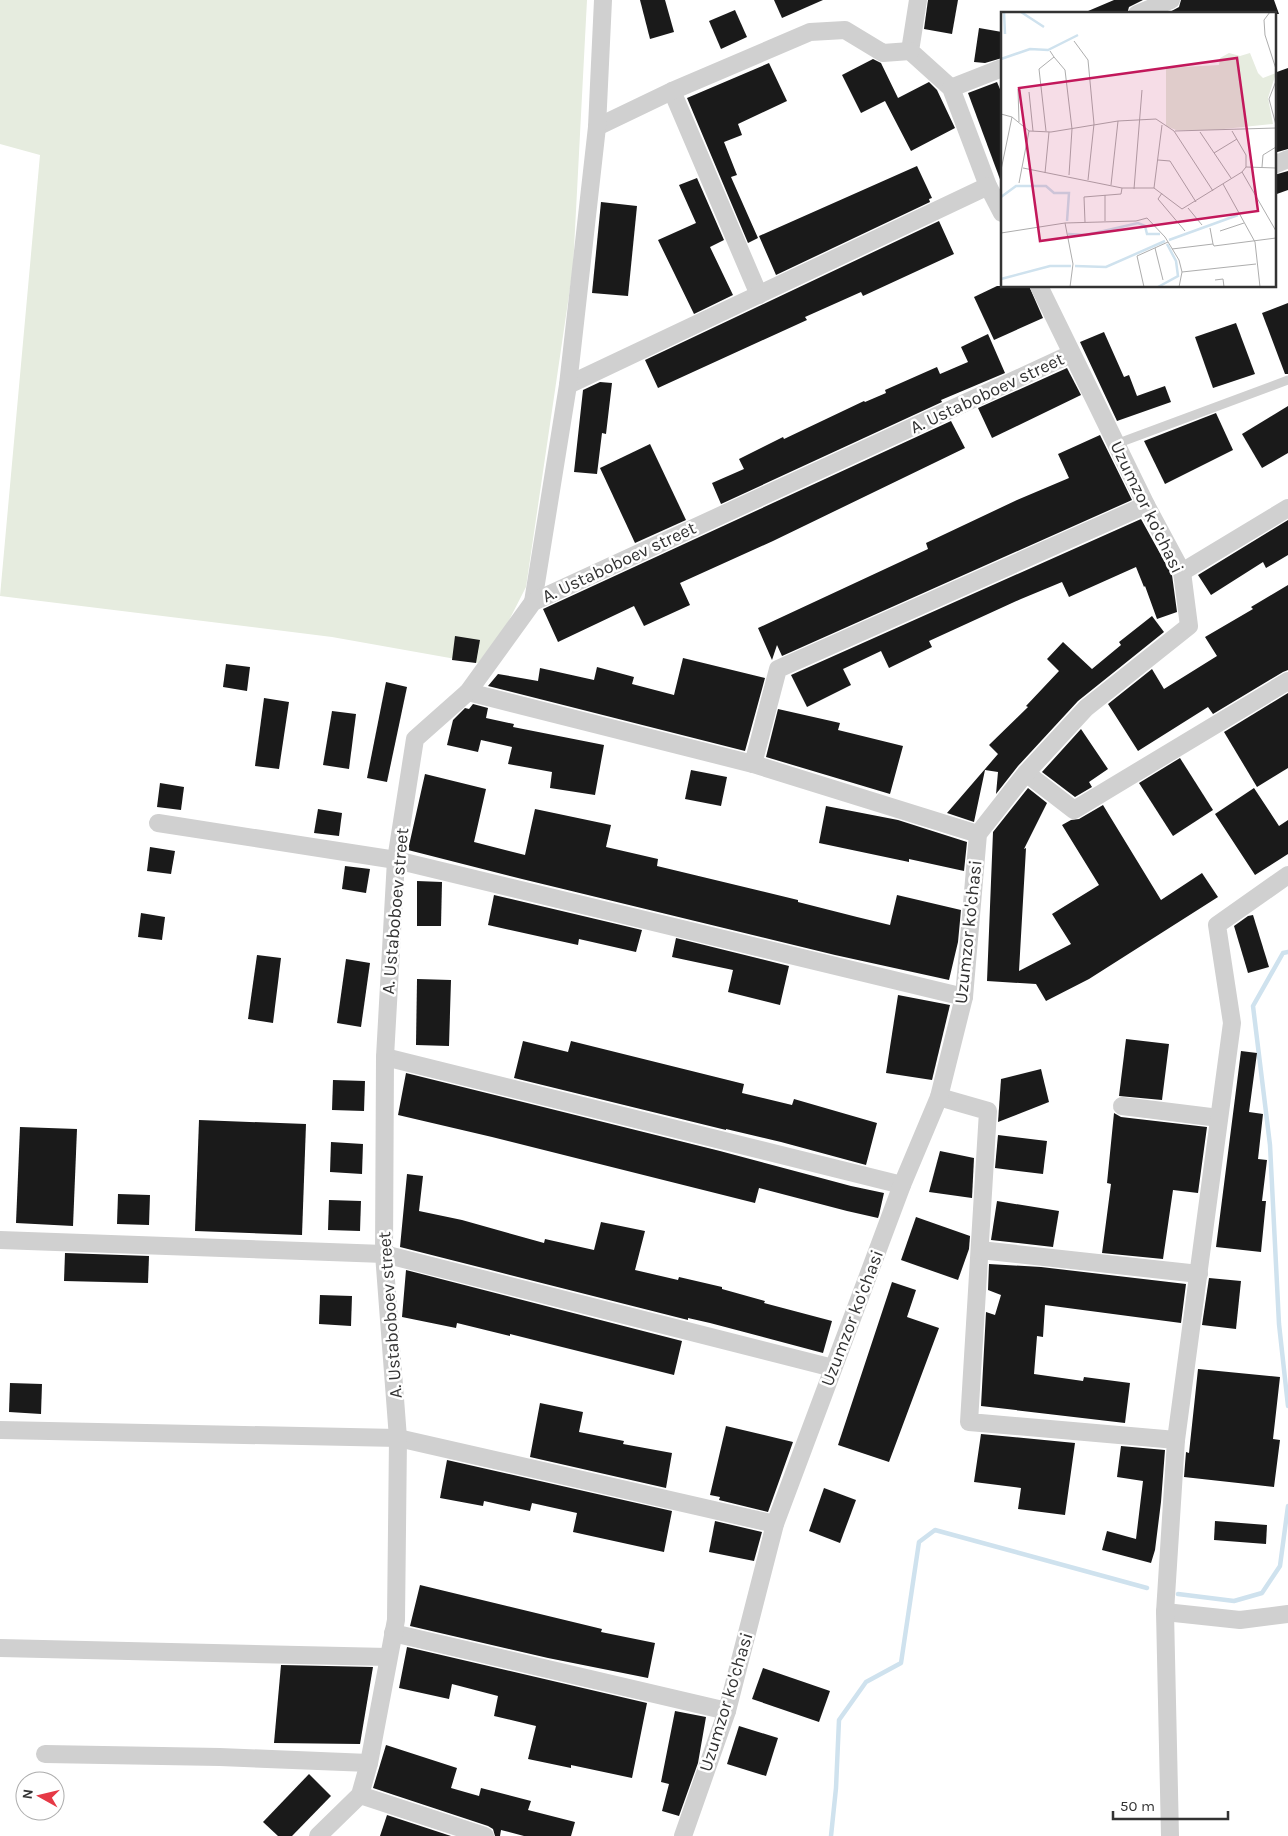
<svg xmlns="http://www.w3.org/2000/svg" width="1288" height="1836" viewBox="0 0 1288 1836" font-family="Karla,sans-serif">
	<style>
		.green { fill: #e6ecdf }
		.lines { fill: none; stroke-linecap: round; stroke-linejoin: round }
		.stream { stroke: #cfe2ee; stroke-width: 4.5 }
		.building { fill: #1a1a1a }
		.service { stroke: #d0d0d0; stroke-width: 9 }
		.minor { stroke: #d0d0d0; stroke-width: 18 }
		.labels { text-anchor: middle; dominant-baseline: central; stroke-width: 5; stroke-linejoin: round; paint-order: stroke }
		.street-label { font-size: 18px; fill: #333; stroke: #fff }
		.inset-river { fill: none; stroke: #cfe2ee; stroke-width: 2.5 }
		.inset-road { fill: none; stroke: #adadad; stroke-width: 1 }
		.view { fill: #c2185b; fill-opacity: 0.15; stroke: #c2185b; stroke-width: 2.5 }
		.inset-edge { fill: none; stroke: #333; stroke-width: 2.5 }
	</style>
	<rect width="100%" height="100%" fill="#fff"/>
	<polygon class="green" points="0,0 587,0 573,268 526,587 504,630 478,663 332,637 0,596 40,155 0,144"/>
	<g class="lines">
		<g class="stream">
			<polyline points="1288,952 1283,953 1253,1006 1270,1145 1279,1324 1288,1406"/>
			<polyline points="1178,1594 1234,1601 1262,1593 1280,1566 1288,1506"/>
			<polyline points="831,1836 836,1788 839,1720 866,1682 901,1663 919,1542 935,1530 1147,1588"/>
		</g>
	</g>
	<g class="building">
		<polygon points="640,0 665,0 674,32 650,39"/>
		<polygon points="774,0 823,0 782,18"/>
		<polygon points="928,0 958,0 952,34 924,29"/>
		<polygon points="1114,0 1143,0 1129,7 1127,14 1081,14"/>
		<polygon points="1181,0 1274,0 1279,14 1166,14 1179,7"/>
		<polygon points="735,10 747,37 721,49 709,21"/>
		<polygon points="979,28 1002,32 1002,58 985,63 974,62"/>
		<polygon points="873,59 881,63 898,98 929,82 937,90 955,128 911,151 885,101 861,113 842,75"/>
		<polygon points="769,63 787,101 738,124 742,135 724,142 737,175 731,177 758,238 748,243 687,98"/>
		<polygon points="1288,68 1288,149 1274,153 1274,73"/>
		<polygon points="997,82 1002,94 1001,182 968,93"/>
		<polygon points="917,166 932,198 929,199 930,202 776,275 759,236"/>
		<polygon points="1288,171 1288,190 1274,195 1274,175"/>
		<polygon points="697,178 724,240 710,247 733,295 694,314 658,240 696,223 679,185"/>
		<polygon points="601,202 637,206 628,296 592,293"/>
		<polygon points="939,221 954,254 863,296 861,292 805,317 807,320 658,388 645,360"/>
		<polygon points="997,286 1029,286 1043,318 994,340 974,297"/>
		<polygon points="1288,303 1288,374 1285,374 1262,313"/>
		<polygon points="1236,323 1255,374 1213,388 1195,337"/>
		<polygon points="1104,332 1124,377 1129,375 1137,396 1165,386 1171,402 1117,421 1080,342"/>
		<polygon points="988,334 1005,373 941,400 942,402 721,504 712,483 744,469 739,459 783,437 784,439 864,401 865,402 886,393 885,390 937,367 940,374 968,362 961,347"/>
		<polygon points="1067,368 1081,395 992,438 978,408"/>
		<polygon points="600,382 612,383 606,434 602,433 597,474 574,472 583,390"/>
		<polygon points="1288,406 1288,453 1262,468 1242,434"/>
		<polygon points="1216,413 1233,450 1165,484 1144,441"/>
		<polygon points="951,421 965,448 773,541 680,583 690,605 644,626 634,606 558,642 543,609"/>
		<polygon points="1100,435 1132,500 782,656 777,645 772,660 758,628 928,549 926,543 1017,500 1069,478 1058,454"/>
		<polygon points="650,444 686,520 635,543 600,468"/>
		<polygon points="1141,519 1172,575 1177,612 1157,619 1145,586 1144,587 1136,567 1069,597 1062,582 1021,599 929,641 932,647 889,668 881,651 843,669 851,685 807,707 791,675"/>
		<polygon points="1288,520 1288,555 1266,568 1263,562 1211,595 1198,575"/>
		<polygon points="1288,585 1288,670 1283,672 1213,714 1208,707 1138,751 1108,704 1152,669 1164,689 1217,656 1205,637 1253,609 1251,607"/>
		<polygon points="1152,616 1164,632 1078,701 1018,766 996,794 998,772 985,770 974,822 947,813 998,754 989,745 1028,707 1026,706 1059,671 1047,659 1063,642 1092,669 1121,645 1119,642"/>
		<polygon points="455,636 480,640 476,663 452,660"/>
		<polygon points="683,658 765,678 745,751 488,686 498,674 538,681 540,668 594,680 597,667 634,677 632,684 674,695"/>
		<polygon points="226,664 250,667 247,691 223,687"/>
		<polygon points="386,682 407,687 387,782 367,778"/>
		<polygon points="1288,693 1288,768 1257,787 1224,732"/>
		<polygon points="264,698 289,702 279,769 255,766"/>
		<polygon points="473,704 488,708 486,718 514,724 513,727 604,745 595,795 550,788 552,772 508,764 512,747 481,740 478,752 447,745 453,720 465,708 469,709"/>
		<polygon points="778,709 840,723 838,730 903,746 890,794 766,757"/>
		<polygon points="332,711 356,714 349,769 323,765"/>
		<polygon points="1081,729 1108,769 1089,782 1092,787 1075,797 1042,772"/>
		<polygon points="1180,758 1213,810 1173,836 1139,783"/>
		<polygon points="691,770 727,777 721,806 685,799"/>
		<polygon points="425,774 486,789 474,842 525,855 535,809 611,825 606,847 658,859 657,866 798,900 798,902 857,917 890,925 897,895 961,910 958,942 949,980 835,955 522,879 408,850"/>
		<polygon points="160,783 184,787 181,810 157,807"/>
		<polygon points="1028,788 1047,803 1024,849 1026,848 1019,971 1071,944 1052,914 1099,885 1062,825 1071,820 1079,819 1103,805 1161,900 1202,873 1218,897 1089,979 1046,1001 1036,984 987,981 993,832"/>
		<polygon points="1254,788 1279,826 1288,820 1288,854 1255,875 1215,814"/>
		<polygon points="826,806 898,820 967,842 964,871 909,859 909,862 819,843"/>
		<polygon points="318,809 342,813 339,836 314,833"/>
		<polygon points="150,847 175,851 171,874 147,871"/>
		<polygon points="345,866 370,869 366,893 342,889"/>
		<polygon points="417,881 442,882 441,926 417,926"/>
		<polygon points="494,895 642,930 636,952 579,939 578,945 488,925"/>
		<polygon points="141,913 165,917 162,940 138,937"/>
		<polygon points="1253,915 1269,967 1248,973 1234,926 1248,916"/>
		<polygon points="676,938 789,966 780,1005 728,992 733,970 672,957"/>
		<polygon points="257,955 281,958 273,1023 248,1019"/>
		<polygon points="346,959 370,963 361,1027 337,1023"/>
		<polygon points="417,979 451,980 449,1046 416,1045"/>
		<polygon points="898,995 950,1005 932,1080 886,1073"/>
		<polygon points="1126,1039 1169,1044 1162,1100 1119,1096"/>
		<polygon points="523,1041 568,1052 571,1041 744,1084 742,1093 792,1105 794,1099 877,1123 866,1165 781,1142 726,1129 726,1130 514,1078"/>
		<polygon points="1241,1051 1257,1053 1249,1112 1263,1114 1258,1159 1267,1160 1262,1201 1266,1201 1261,1252 1216,1247"/>
		<polygon points="1041,1069 1049,1102 998,1122 1001,1079"/>
		<polygon points="406,1073 720,1151 851,1186 884,1193 879,1215 878,1218 847,1211 759,1188 755,1203 492,1137 398,1115"/>
		<polygon points="333,1080 365,1081 364,1111 332,1110"/>
		<polygon points="1114,1113 1121,1117 1207,1127 1198,1193 1173,1190 1163,1259 1102,1253 1111,1184 1107,1183"/>
		<polygon points="199,1120 306,1124 302,1235 195,1231"/>
		<polygon points="20,1127 77,1129 73,1226 16,1223"/>
		<polygon points="998,1135 1047,1141 1043,1174 995,1168"/>
		<polygon points="331,1142 363,1144 362,1174 330,1172"/>
		<polygon points="940,1151 974,1158 972,1198 929,1192"/>
		<polygon points="407,1174 423,1176 419,1211 462,1220 544,1243 545,1239 594,1250 601,1222 645,1231 635,1270 678,1280 679,1277 722,1287 722,1289 765,1301 764,1303 832,1321 823,1353 710,1323 688,1318 688,1320 400,1247"/>
		<polygon points="118,1194 150,1195 149,1225 117,1224"/>
		<polygon points="329,1200 361,1201 360,1231 328,1230"/>
		<polygon points="997,1201 1059,1211 1053,1247 991,1240"/>
		<polygon points="916,1217 970,1236 969,1249 958,1280 901,1260"/>
		<polygon points="65,1253 149,1256 148,1283 64,1281"/>
		<polygon points="989,1264 1041,1267 1186,1284 1181,1323 1045,1305 1043,1337 1037,1336 1034,1374 1083,1381 1084,1377 1130,1383 1125,1423 981,1406 986,1312 995,1315 1001,1295 988,1290"/>
		<polygon points="406,1270 682,1341 674,1375 510,1334 510,1336 457,1323 456,1328 402,1317"/>
		<polygon points="1209,1278 1241,1281 1236,1329 1202,1325"/>
		<polygon points="892,1282 916,1290 907,1317 939,1328 889,1462 838,1445"/>
		<polygon points="320,1295 352,1296 351,1326 319,1324"/>
		<polygon points="1198,1369 1280,1377 1273,1439 1280,1440 1274,1487 1184,1477 1186,1452 1189,1453"/>
		<polygon points="10,1383 42,1384 41,1414 9,1412"/>
		<polygon points="540,1403 583,1412 579,1432 624,1441 623,1444 672,1453 666,1488 530,1457"/>
		<polygon points="726,1426 793,1442 768,1512 719,1500 720,1497 710,1495"/>
		<polygon points="981,1434 1075,1443 1065,1515 1018,1509 1021,1488 974,1482"/>
		<polygon points="1121,1446 1165,1450 1161,1502 1155,1550 1151,1563 1102,1550 1107,1531 1136,1539 1143,1481 1117,1477"/>
		<polygon points="447,1460 672,1511 664,1552 573,1532 577,1513 532,1503 530,1511 484,1501 483,1506 440,1498"/>
		<polygon points="824,1488 856,1500 840,1543 809,1531"/>
		<polygon points="715,1521 762,1532 754,1561 709,1552"/>
		<polygon points="1215,1521 1267,1525 1266,1544 1214,1540"/>
		<polygon points="420,1585 602,1629 601,1632 655,1643 648,1678 548,1658 410,1626"/>
		<polygon points="407,1647 647,1703 632,1778 571,1765 571,1768 528,1759 536,1726 494,1716 498,1696 452,1684 449,1699 399,1688"/>
		<polygon points="281,1665 373,1667 360,1744 274,1743"/>
		<polygon points="763,1668 830,1691 819,1722 752,1699"/>
		<polygon points="675,1711 706,1717 698,1763 679,1816 662,1811 669,1784 661,1782"/>
		<polygon points="739,1726 778,1738 766,1776 727,1764"/>
		<polygon points="386,1745 457,1768 451,1788 479,1796 481,1788 531,1801 528,1810 575,1822 571,1836 524,1836 501,1830 500,1836 495,1836 493,1829 488,1826 373,1788"/>
		<polygon points="309,1774 331,1796 292,1836 278,1836 263,1822"/>
		<polygon points="387,1815 451,1836 380,1836"/>
	</g>
	<g class="lines">
		<polyline class="service" points="1116,444 1288,380"/>
		<g class="minor">
			<polyline points="918,0 910,51 951,88 988,186 1002,213"/>
			<polyline points="1137,14 1171,0"/>
			<polyline points="951,88 1002,68"/>
			<polyline points="672,91 759,295"/>
			<polyline points="597,127 672,91 810,32 845,30 883,53 910,51"/>
			<polyline points="1274,165 1288,159"/>
			<polyline points="568,385 988,186"/>
			<polyline points="1182,572 1288,508"/>
			<polyline points="533,602 568,385 597,127 603,0"/>
			<polyline points="468,692 753,764 978,834"/>
			<polyline points="753,764 778,669 1146,505"/>
			<polyline points="1026,773 1074,810 1288,681"/>
			<polyline points="158,823 396,860 964,997"/>
			<polyline points="385,1057 902,1185"/>
			<polyline points="939,1097 988,1111 969,1422 1176,1440"/>
			<polyline points="1122,1106 1219,1118"/>
			<polyline points="0,1240 384,1254 833,1368"/>
			<polyline points="980,1250 1199,1274"/>
			<polyline points="0,1430 398,1438 775,1524"/>
			<polyline points="1165,1612 1240,1620 1288,1614"/>
			<polyline points="393,1633 727,1711"/>
			<polyline points="0,1648 388,1657"/>
			<polyline points="45,1754 220,1757 369,1763"/>
			<polyline points="360,1795 485,1836"/>
			<polyline points="318,1836 360,1795 369,1763 396,1620 398,1438 384,1254 385,1057 396,860 415,739 468,692 533,602 1071,354"/>
			<polyline points="683,1836 727,1711 775,1524 902,1185 939,1097 964,997 978,834 1026,773 1086,708 1189,626 1182,572 1146,505 1039,286"/>
			<polyline points="1170,1836 1165,1612 1176,1440 1232,1023 1217,925 1288,875"/>
		</g>
	</g>
	<g class="labels">
		<g class="street-label">
			<text transform="translate(987 393) rotate(-25)">A. Ustaboboev street</text>
			<text transform="translate(1147 507) rotate(64)">Uzumzor ko'chasi</text>
			<text transform="translate(619 562) rotate(-25)">A. Ustaboboev street</text>
			<text transform="translate(395 911) rotate(-85)">A. Ustaboboev street</text>
			<text transform="translate(968 932) rotate(-84)">Uzumzor ko'chasi</text>
			<text transform="translate(390 1315) rotate(-94)">A. Ustaboboev street</text>
			<text transform="translate(852 1318) rotate(-69)">Uzumzor ko'chasi</text>
			<text transform="translate(726 1702) rotate(-73)">Uzumzor ko'chasi</text>
		</g>
	</g>
	<g transform="translate(1001 12)">
		<rect width="275" height="275" fill="#fff"/>
		<path d="M228 41 239 44 249 41 257 61 262 66 275 61 267 86 272 112 213 118H175L165 114V56L218 53 219 46Z" fill="#e6ecdf"/>
		<path class="inset-river" d="M3 0 4 22M20 0 43 15M0 47 29 37 47 38 77 23M0 185 15 174H45L53 181H68L66 209M67 222 85 223 137 211 144 214 146 222H159M168 228 237 203M74 254 105 255 164 229M0 267 49 254H70M157 275 177 264 175 249 166 232"/>
		<path class="inset-road" d="M269 0 263 8 264 23 275 57M73 29 87 48 93 112 87 168M53 45 64 58 71 117 68 163M17 77 18 110M28 80 32 119M0 102 11 105 28 119 50 120 117 109 155 107 173 119 212 179M275 113 268 87 275 69M45 119 38 57 53 45 49 39M174 119 275 116M231 119 245 143V155M199 120 230 166M213 141 236 127M157 148 169 149 195 190M261 155 262 143 275 135M22 156 121 176H153L181 197 241 160 245 155 275 156M0 158 11 105M241 160 275 219M44 161 48 120M18 171 28 119M222 172 254 230 259 275M110 173 117 109M153 176 161 113M133 177 141 78M161 181 157 187 184 219M104 183V209M187 196 201 213M84 210 83 185 120 182 121 176M64 211 72 252 69 275M219 219 243 211M0 221 64 211 135 209 146 206 164 225 178 248 181 260 178 275M212 232 213 234 275 226M154 236 162 268M171 237 212 232 209 216M181 260 255 252M214 268 222 267 223 275M143 275 136 244 167 230"/>
		<path class="view" d="M236 46 257 199 39 229 18 76Z"/>
		<rect width="275" height="275" class="inset-edge"/>
	</g>
	<g transform="translate(40 1796) rotate(278)"><circle r="24" fill="#ffffff" stroke="#adadad"/>
	<path d="M0-4L9 19L0 12L-9 19Z" fill="#e63946"/>
	<text y="-8" font-size="14" font-weight="bold" text-anchor="middle" fill="#333333">N</text>
	</g>
	<path d="M1113 1811v8h115v-8" fill="none" stroke="#333333" stroke-width="2.5"/>
	<text x="1120" y="1811" font-size="15" fill="#333333" stroke="#ffffff" stroke-width="4" paint-order="stroke">50 m</text>
</svg>
